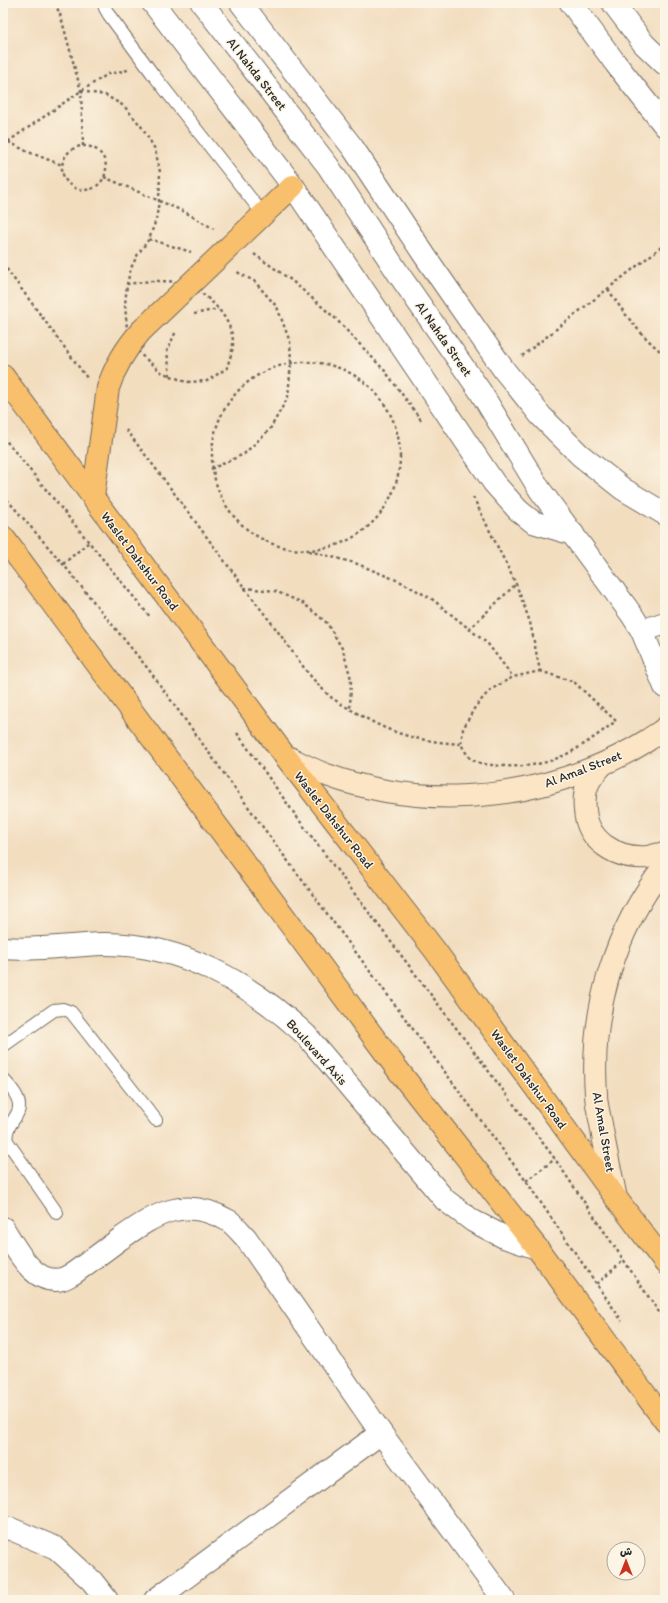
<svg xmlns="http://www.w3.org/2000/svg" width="668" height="1603" viewBox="0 0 668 1603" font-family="Itim,'Playpen Sans Arabic',sans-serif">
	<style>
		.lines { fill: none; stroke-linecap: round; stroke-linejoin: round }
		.service-casing { stroke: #71695f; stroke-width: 14 }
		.minor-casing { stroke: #71695f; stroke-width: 24 }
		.tertiary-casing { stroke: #71695f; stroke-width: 24 }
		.secondary-casing { stroke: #71695f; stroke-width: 24 }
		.primary-casing { stroke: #71695f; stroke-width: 24 }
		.path { stroke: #71695f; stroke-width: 2.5; stroke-dasharray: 3 3; stroke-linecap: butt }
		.service { stroke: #fff; stroke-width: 12 }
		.minor { stroke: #fff; stroke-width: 22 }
		.tertiary { stroke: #fff; stroke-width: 22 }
		.secondary { stroke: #fce5c4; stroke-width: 22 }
		.primary { stroke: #f8bf6c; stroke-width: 22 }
		.labels { text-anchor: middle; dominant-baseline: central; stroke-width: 3; stroke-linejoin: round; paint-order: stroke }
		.street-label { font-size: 13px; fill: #2b2b2b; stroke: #fcf5e5 }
	</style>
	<rect width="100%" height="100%" fill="#fcf5e5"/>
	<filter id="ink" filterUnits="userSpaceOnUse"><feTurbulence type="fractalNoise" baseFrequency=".025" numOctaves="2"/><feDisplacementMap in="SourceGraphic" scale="8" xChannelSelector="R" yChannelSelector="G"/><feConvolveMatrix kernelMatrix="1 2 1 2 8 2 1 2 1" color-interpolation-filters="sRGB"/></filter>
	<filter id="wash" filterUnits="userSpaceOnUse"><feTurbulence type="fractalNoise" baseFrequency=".012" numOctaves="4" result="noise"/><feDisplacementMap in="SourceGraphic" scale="16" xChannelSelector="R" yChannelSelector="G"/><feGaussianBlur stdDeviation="0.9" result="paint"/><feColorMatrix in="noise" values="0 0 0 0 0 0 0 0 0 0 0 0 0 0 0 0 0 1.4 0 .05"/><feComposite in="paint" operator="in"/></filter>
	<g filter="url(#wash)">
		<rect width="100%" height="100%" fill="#f2ddbf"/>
	</g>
	<g filter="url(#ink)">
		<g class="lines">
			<g class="service-casing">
				<g id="service">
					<polyline points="104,3 105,8 109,15 152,73 263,214"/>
					<polyline points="3,1046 54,1010 63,1009 71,1012 156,1120"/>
					<path d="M3 1079C8 1085 16 1092 18 1100 24 1117 3 1123 7 1141L57 1213"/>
				</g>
			</g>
			<g class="minor-casing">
				<g id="minor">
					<polyline points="153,3 293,186 494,483 518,510 533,522 573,534"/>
					<polyline points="202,3 328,166 400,276 480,391 540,490 632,615 642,631 665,687"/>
					<polyline points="241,3 353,148 427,259 504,370 541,416 580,455 623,489 665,514"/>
					<polyline points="571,3 616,64 665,126"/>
					<polyline points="613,3 644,44 665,64"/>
					<polyline points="642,631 665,623"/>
					<path d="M3 1228C16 1248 33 1286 62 1279 66 1278 70 1275 74 1273 89 1262 105 1250 120 1239 157 1213 185 1195 229 1221 235 1225 241 1233 246 1238L381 1433 504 1600"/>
					<polyline points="3,1528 11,1529 56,1548 92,1581 107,1600"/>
					<polyline points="155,1600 381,1433"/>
				</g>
			</g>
			<g class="tertiary-casing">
				<path id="tertiary" d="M3 948C37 951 70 945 103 944 181 943 251 984 306 1035L445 1200 473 1221 504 1237 537 1248"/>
			</g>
			<g class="secondary-casing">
				<g id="secondary">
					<path d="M285 756C298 762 311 769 324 774 409 806 504 803 588 770 609 762 629 752 648 740 653 736 660 733 665 728"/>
					<path d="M602 765C598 770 593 775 590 780 585 788 584 800 585 810 587 841 616 859 647 857 653 856 659 854 665 853"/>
					<path d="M616 1198C611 1174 605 1149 601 1124 599 1114 596 1104 596 1094 590 1012 614 930 665 866"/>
				</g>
			</g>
			<g class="primary-casing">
				<g id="primary">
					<polyline points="3,376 285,756 434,949 616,1198 665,1263"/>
					<path d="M93 497 108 388C115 366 126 348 141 331L293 186"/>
					<polyline points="3,537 398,1070 537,1248 665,1421"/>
				</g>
			</g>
			<g class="path">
				<polyline points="55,3 61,17 81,91 83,146"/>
				<polyline points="81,91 105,95 124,106 141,126 155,149 160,172 159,201 156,220 149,239 138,254 131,268 127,284"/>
				<polyline points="3,139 26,151 62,165"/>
				<polyline points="3,145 81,91 108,74 128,70"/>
				<circle cx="84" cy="168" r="22"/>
				<polyline points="104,177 185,212 214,229"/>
				<polyline points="149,239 191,252"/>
				<polyline points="254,254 291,280 335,318 385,371 421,420"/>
				<polyline points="3,264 87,378"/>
				<path d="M151 281C159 281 168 281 176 282 201 286 233 316 233 343 233 351 229 360 227 368L207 381 186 382 161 372 140 354 127 329 125 305 127 284Z"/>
				<path d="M608 289C624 314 642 337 665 355"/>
				<polyline points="194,314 218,309"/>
				<polyline points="522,356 665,244"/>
				<circle cx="306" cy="456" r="94"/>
				<polyline points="170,376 167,351 176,331"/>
				<path d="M126 430C174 491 219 555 266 616 288 643 305 675 332 698 339 703 348 708 355 712 393 735 418 741 461 744"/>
				<polyline points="3,437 151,618"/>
				<polyline points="211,469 244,454 270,429 288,397 291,362 290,342 277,307 254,281 237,272"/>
				<polyline points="3,495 63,564 149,670 273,841 526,1181 622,1321"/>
				<polyline points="473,497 516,584 530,622 540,671"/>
				<polyline points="309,551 355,563 401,582 432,599 488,644 513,677"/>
				<polyline points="63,564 89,542"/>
				<polyline points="244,588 275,591 303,603 327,623 343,650 351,679 350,709"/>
				<polyline points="469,629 516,584"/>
				<path d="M540 671 574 682 616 721C579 749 553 769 504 766 493 765 477 765 469 757 466 753 463 748 461 744L463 729 475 707 490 690 513 677Z"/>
				<polyline points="237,733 299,820 555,1159 665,1321"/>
				<polyline points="526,1181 555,1159"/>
				<polyline points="597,1284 624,1260"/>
			</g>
			<use href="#service" class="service"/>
			<use href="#minor" class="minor"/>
			<use href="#tertiary" class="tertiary"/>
			<use href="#secondary" class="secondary"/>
			<use href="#primary" class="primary"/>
		</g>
	</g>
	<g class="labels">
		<g class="street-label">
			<text transform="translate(257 74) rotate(52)">Al Nahda Street</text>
			<text transform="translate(444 339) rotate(55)">Al Nahda Street</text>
			<text transform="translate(140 561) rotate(53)">Waslet Dahshur Road</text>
			<text transform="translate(583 769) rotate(-21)">Al Amal Street</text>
			<text transform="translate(334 820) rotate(52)">Waslet Dahshur Road</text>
			<text transform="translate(317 1052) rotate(48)">Boulevard Axis</text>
			<text transform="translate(529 1079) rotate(54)">Waslet Dahshur Road</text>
			<text transform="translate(604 1132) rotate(80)">Al Amal Street</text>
		</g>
	</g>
	<rect width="668" height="1603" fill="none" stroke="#fcf5e5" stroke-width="16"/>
	<g transform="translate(626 1561)"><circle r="19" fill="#fcf5e5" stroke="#a8a49b"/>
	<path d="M0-3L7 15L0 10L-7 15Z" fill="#c8321e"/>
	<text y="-6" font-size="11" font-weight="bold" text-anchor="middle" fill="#2b2b2b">ش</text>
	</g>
</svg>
